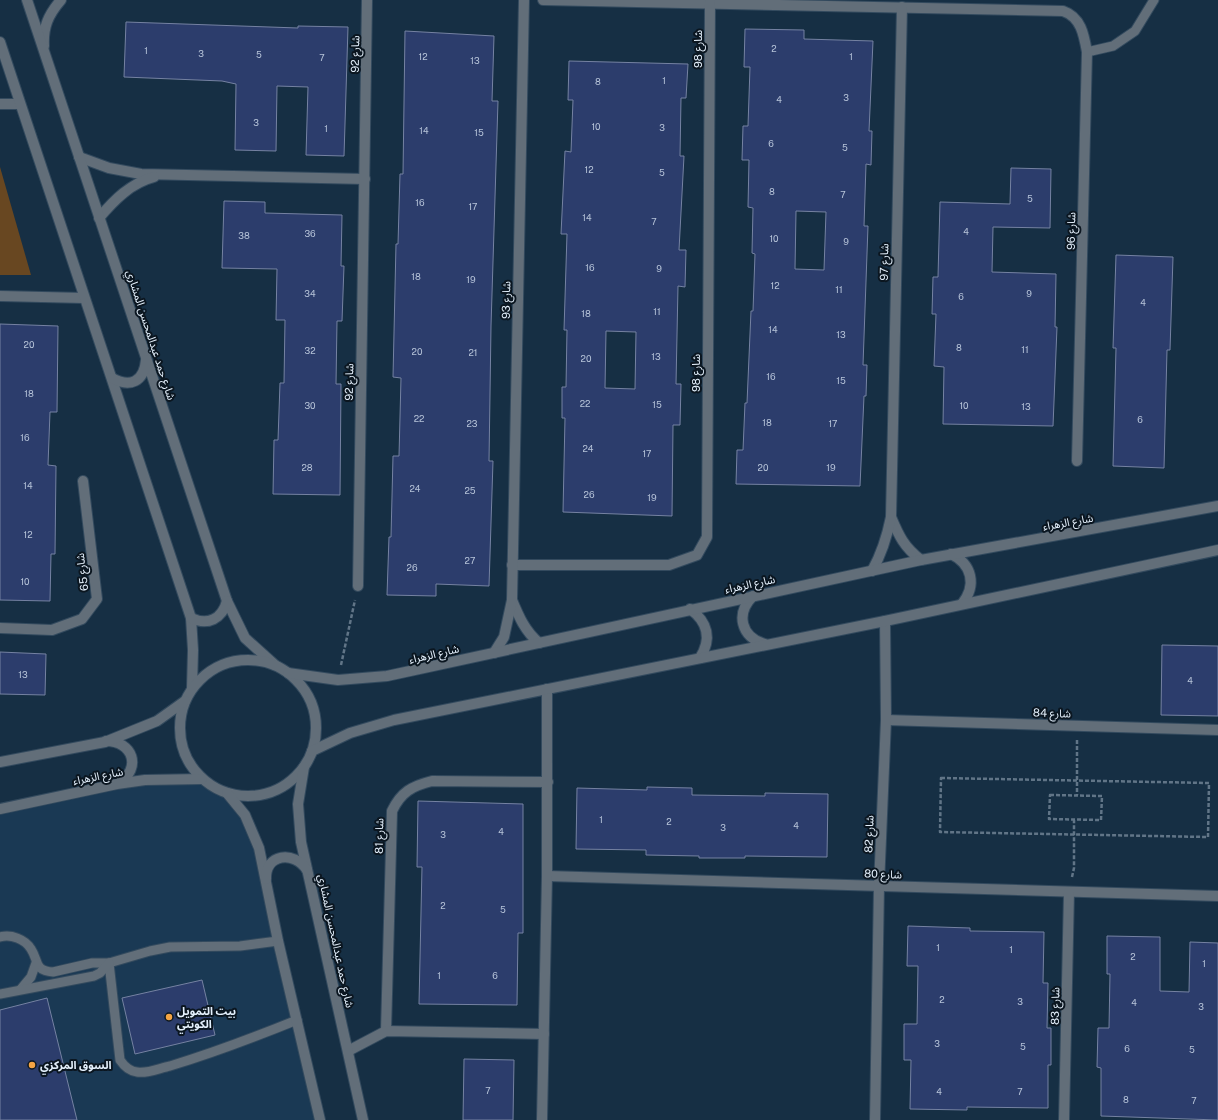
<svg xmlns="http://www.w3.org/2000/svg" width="1218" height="1120" viewBox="0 0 1218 1120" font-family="'Public Sans','Noto Sans Arabic',sans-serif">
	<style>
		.built { fill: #1a3954 }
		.green { fill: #684721 }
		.building { fill: #2c3d6c; stroke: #7582a2; fill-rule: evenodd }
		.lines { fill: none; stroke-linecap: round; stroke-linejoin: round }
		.service-casing { stroke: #334a5e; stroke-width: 11 }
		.minor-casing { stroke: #334a5e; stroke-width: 12 }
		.tertiary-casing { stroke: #334a5e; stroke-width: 12 }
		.path { stroke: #617587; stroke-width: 2.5; stroke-dasharray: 4 2; stroke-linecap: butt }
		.service { stroke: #626e79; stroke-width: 9 }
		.minor { stroke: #626e79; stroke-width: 10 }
		.tertiary { stroke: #626e79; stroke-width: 10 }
		.poi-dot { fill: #f4a444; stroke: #0b1620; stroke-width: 1.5 }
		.labels { text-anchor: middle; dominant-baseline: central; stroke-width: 4; stroke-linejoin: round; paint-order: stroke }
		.number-label { font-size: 9px; fill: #b7c4d9 }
		.street-label { font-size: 11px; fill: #e5f1fd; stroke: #0b1620 }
		.poi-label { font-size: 11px; font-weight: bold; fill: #e5f1fd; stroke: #0b1620; text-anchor: start }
	</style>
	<rect width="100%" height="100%" fill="#162f44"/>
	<polygon class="built" points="202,779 213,787 227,793 259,848 320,1120 0,1120 0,808 117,784"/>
	<polygon class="green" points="0,167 31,275 0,275"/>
	<g class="building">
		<polygon points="126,22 298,28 298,26 348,27 344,156 306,155 308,87 277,86 276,151 235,150 236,84 222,81 124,77"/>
		<path d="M745 29 804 30V39L873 41 869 131H872L871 165 866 164 864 226H868L863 365H867L866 396H864L860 486 736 484 737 450H743L745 403H747L751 311H753L755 254 752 253 753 208 748 207 749 160H742L743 126H748L750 67H744ZM796 211 826 212 824 270 795 269Z"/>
		<polygon points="405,31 494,36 492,101 498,101 491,326 489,461 493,461 489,586 436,584 436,596 387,595 389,537 391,537 393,456 399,456 401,378 393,377 396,244 398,244 400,174 403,174"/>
		<path d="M569 61 688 64 686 98H681L680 156H684L679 250H686L685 287 678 286 676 384H681L680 425H673L672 516 563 512 565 418H562V387H566L567 330H564L567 234H561L565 151 571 152 573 100H568ZM606 331 636 332 635 389 605 388Z"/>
		<polygon points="1011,168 1051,169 1050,228 993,227 992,272 1056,274 1055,327 1057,327 1053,426 943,424 944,367 934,366 936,314 932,314 933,277 938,277 940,202 1010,204"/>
		<polygon points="224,201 265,202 265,213 342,215 341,266 344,266 342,321 337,321 336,384 341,384 340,495 273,494 274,440 278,440 280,383 284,383 285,320 276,320 277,269 222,268"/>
		<polygon points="1116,255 1173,257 1170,350 1167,350 1164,468 1113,466 1116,348 1113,348"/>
		<polygon points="0,324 58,326 57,412 50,412 48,465 56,466 55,554 51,554 50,601 0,600"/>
		<polygon points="1162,645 1218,646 1218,716 1161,715"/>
		<polygon points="0,652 46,654 45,695 0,694"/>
		<polygon points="647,787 692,788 692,795 765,796 765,793 828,794 827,857 745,856 745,858 699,858 699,856 646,855 646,850 576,849 577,788 647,790"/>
		<polygon points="418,801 523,804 523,933 518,933 517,1005 419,1004 422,867 417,867"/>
		<polygon points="908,926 970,928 970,931 1044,932 1043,983 1048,983 1047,1028 1051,1028 1051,1065 1048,1065 1048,1108 967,1107 967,1110 910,1109 911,1060 904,1060 904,1024 917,1024 918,966 907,966"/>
		<polygon points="1107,936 1160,937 1160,991 1189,992 1190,942 1218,943 1218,1120 1101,1116 1101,1068 1097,1067 1098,1028 1109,1028 1110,974 1107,974"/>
		<polygon points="202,980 215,1035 135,1054 122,998"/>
		<polygon points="47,998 77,1120 0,1120 0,1010"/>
		<polygon points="464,1059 514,1060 513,1120 463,1120"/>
	</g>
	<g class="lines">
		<g class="service-casing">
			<g id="service">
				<polyline points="1087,52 1113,46 1135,31 1154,0"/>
				<path d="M0 937C11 934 25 939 31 949 39 961 34 971 53 972L92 963H109L150 951 170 947 240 946 278 941"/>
				<path d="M109 963 120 1060C124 1066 129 1071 137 1072 147 1074 160 1068 170 1066 213 1053 255 1037 297 1020"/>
				<polyline points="21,989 31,977 36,963"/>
				<polyline points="0,994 94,976 100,973 109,963"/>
			</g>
		</g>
		<g class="minor-casing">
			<g id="minor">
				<path d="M543 0 1063 11C1081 17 1084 35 1087 52L1077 461"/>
				<path d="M44 46C43 27 48 15 61 0"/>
				<polyline points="0,104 20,104"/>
				<polyline points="79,157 109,168 141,174 365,179"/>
				<path d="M99 218C114 200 131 183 154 177"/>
				<polyline points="0,296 84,298"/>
				<path d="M891 517C899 536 904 547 921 560"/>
				<polyline points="512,565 669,565 697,555 707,537 710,3"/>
				<path d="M872 571C882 553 887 537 891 517L902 7"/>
				<polyline points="358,586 367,0"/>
				<path d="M512 600C519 617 525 631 539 643"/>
				<polyline points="0,628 52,630 82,619 97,599 83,481"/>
				<polyline points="494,653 504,637 512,600 524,0"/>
				<polyline points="886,720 1218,730"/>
				<polyline points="547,876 1218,896"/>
				<path d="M386 1031 392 811C401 792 412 786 432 781L548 782"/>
				<polyline points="348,1051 386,1031 544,1034"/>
				<polyline points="542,1120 547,876 547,689"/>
				<polyline points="875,1120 879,886 886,720 885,621"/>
				<polyline points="1064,1120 1069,892"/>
			</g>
		</g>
		<g class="tertiary-casing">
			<g id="tertiary">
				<polyline points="27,0 227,601 245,638 275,665"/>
				<polyline points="0,42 191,618 193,650 192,688"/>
				<path d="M112 378C130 388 144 382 146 360"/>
				<path d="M951 554C972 564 977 585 962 604"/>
				<path d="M753 596C735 614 741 637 765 644"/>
				<path d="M690 609C708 622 712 639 700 658"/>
				<path d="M191 618C208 626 222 619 227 601"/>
				<circle cx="248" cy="728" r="68"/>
				<polyline points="288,673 338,680 387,676 921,560 1218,506"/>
				<path d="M106 741C133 741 142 768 119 783"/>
				<polyline points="312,751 350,733 394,720 885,621 1218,550"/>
				<polyline points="0,762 105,742 157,721 185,701"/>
				<polyline points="304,767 298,804 301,842 363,1120"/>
				<polyline points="227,793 245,815 259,848 278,941 320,1120"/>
				<polyline points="0,809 117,784 145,780 202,779"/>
				<path d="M266 879C265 854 294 850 307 870"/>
			</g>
		</g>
		<g class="path">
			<polyline points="341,665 355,600"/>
			<polyline points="1077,740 1077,795"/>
			<polygon points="941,778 1209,783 1208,837 940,832"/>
			<polygon points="1050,795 1102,796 1101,820 1049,819"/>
			<polyline points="1072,877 1074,868 1074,820"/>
		</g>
		<use href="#service" class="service"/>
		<use href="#minor" class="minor"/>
		<use href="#tertiary" class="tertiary"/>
	</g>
	<g class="poi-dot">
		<circle cx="169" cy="1017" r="4"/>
		<circle cx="32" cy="1065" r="4"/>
	</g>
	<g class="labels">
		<g class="number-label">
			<text x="774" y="48">2</text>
			<text x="146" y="50">1</text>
			<text x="201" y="53">3</text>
			<text x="259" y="54">5</text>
			<text x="423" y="56">12</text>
			<text x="851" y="56">1</text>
			<text x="322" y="57">7</text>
			<text x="475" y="60">13</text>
			<text x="664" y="80">1</text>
			<text x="598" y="81">8</text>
			<text x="846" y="97">3</text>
			<text x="779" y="99">4</text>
			<text x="256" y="122">3</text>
			<text x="596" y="126">10</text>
			<text x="662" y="127">3</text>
			<text x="326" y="128">1</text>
			<text x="424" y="130">14</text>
			<text x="479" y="132">15</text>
			<text x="771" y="143">6</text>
			<text x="845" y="147">5</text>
			<text x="589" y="169">12</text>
			<text x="662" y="172">5</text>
			<text x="772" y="191">8</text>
			<text x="843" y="194">7</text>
			<text x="1030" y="198">5</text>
			<text x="420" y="202">16</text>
			<text x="473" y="206">17</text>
			<text x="587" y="217">14</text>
			<text x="654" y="221">7</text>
			<text x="966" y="231">4</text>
			<text x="310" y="233">36</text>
			<text x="244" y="235">38</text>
			<text x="774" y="238">10</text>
			<text x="846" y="241">9</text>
			<text x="590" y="267">16</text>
			<text x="659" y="268">9</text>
			<text x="416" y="276">18</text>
			<text x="471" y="279">19</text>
			<text x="775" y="285">12</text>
			<text x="839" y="289">11</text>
			<text x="310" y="293">34</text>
			<text x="1029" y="293">9</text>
			<text x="961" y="296">6</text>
			<text x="1143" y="302">4</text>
			<text x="657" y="311">11</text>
			<text x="586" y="313">18</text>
			<text x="773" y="329">14</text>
			<text x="841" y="334">13</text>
			<text x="29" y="344">20</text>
			<text x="959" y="347">8</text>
			<text x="1025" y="349">11</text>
			<text x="310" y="350">32</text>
			<text x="417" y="351">20</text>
			<text x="473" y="352">21</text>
			<text x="656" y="356">13</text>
			<text x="586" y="358">20</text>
			<text x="771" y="376">16</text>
			<text x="841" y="380">15</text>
			<text x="29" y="393">18</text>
			<text x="585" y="403">22</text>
			<text x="657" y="404">15</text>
			<text x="310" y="405">30</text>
			<text x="964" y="405">10</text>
			<text x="1026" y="406">13</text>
			<text x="419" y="418">22</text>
			<text x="1140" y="419">6</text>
			<text x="767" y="422">18</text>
			<text x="472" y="423">23</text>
			<text x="833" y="423">17</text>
			<text x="25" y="437">16</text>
			<text x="588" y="448">24</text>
			<text x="647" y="453">17</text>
			<text x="307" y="467">28</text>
			<text x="763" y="467">20</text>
			<text x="831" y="467">19</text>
			<text x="28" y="485">14</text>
			<text x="415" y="488">24</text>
			<text x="470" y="490">25</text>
			<text x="589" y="494">26</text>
			<text x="652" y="497">19</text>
			<text x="28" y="534">12</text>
			<text x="470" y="560">27</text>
			<text x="412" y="567">26</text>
			<text x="25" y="581">10</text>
			<text x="23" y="674">13</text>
			<text x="1190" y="680">4</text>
			<text x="601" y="819">1</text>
			<text x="669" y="821">2</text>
			<text x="796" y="825">4</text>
			<text x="723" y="827">3</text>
			<text x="501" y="831">4</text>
			<text x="443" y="834">3</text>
			<text x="443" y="905">2</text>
			<text x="503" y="909">5</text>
			<text x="938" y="947">1</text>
			<text x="1011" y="949">1</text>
			<text x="1133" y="956">2</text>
			<text x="1204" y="963">1</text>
			<text x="439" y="975">1</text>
			<text x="495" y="975">6</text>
			<text x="942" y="999">2</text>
			<text x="1020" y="1001">3</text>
			<text x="1134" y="1002">4</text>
			<text x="1201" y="1006">3</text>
			<text x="937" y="1043">3</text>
			<text x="1023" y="1046">5</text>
			<text x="1127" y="1048">6</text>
			<text x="1192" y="1049">5</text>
			<text x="488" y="1090">7</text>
			<text x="939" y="1091">4</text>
			<text x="1020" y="1091">7</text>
			<text x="1126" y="1099">8</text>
			<text x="1194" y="1100">7</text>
		</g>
		<g class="street-label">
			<text transform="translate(698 49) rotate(-90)">شارع 98</text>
			<text transform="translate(355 54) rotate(-89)">شارع 92</text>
			<text transform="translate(1071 231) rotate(-89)">شارع 96</text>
			<text transform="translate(884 262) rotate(-89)">شارع 97</text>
			<text transform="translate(506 300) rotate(-89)">شارع 93</text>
			<text transform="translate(151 335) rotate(72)">شارع حمد عبدالمحسن المشاري</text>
			<text transform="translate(696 373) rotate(-90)">شارع 98</text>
			<text transform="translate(349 382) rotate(-89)">شارع 92</text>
			<text transform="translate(1068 522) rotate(-10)">شارع الزهراء</text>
			<text transform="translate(82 572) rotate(-97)">شارع 65</text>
			<text transform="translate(750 584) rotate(-12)">شارع الزهراء</text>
			<text transform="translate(434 654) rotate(-13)">شارع الزهراء</text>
			<text transform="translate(1052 713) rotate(2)">شارع 84</text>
			<text transform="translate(98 776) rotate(-11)">شارع الزهراء</text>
			<text transform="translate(869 834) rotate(-88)">شارع 82</text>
			<text transform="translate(379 836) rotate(-89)">شارع 81</text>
			<text transform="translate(883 874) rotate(2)">شارع 80</text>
			<text transform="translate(336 941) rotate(78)">شارع حمد عبدالمحسن المشاري</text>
			<text transform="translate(1055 1006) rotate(-89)">شارع 83</text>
		</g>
		<g class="poi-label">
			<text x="177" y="1011">بيت التمويل<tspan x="177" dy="13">الكويتي</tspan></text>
			<text x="40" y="1065">السوق المركزي</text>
		</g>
	</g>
</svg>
